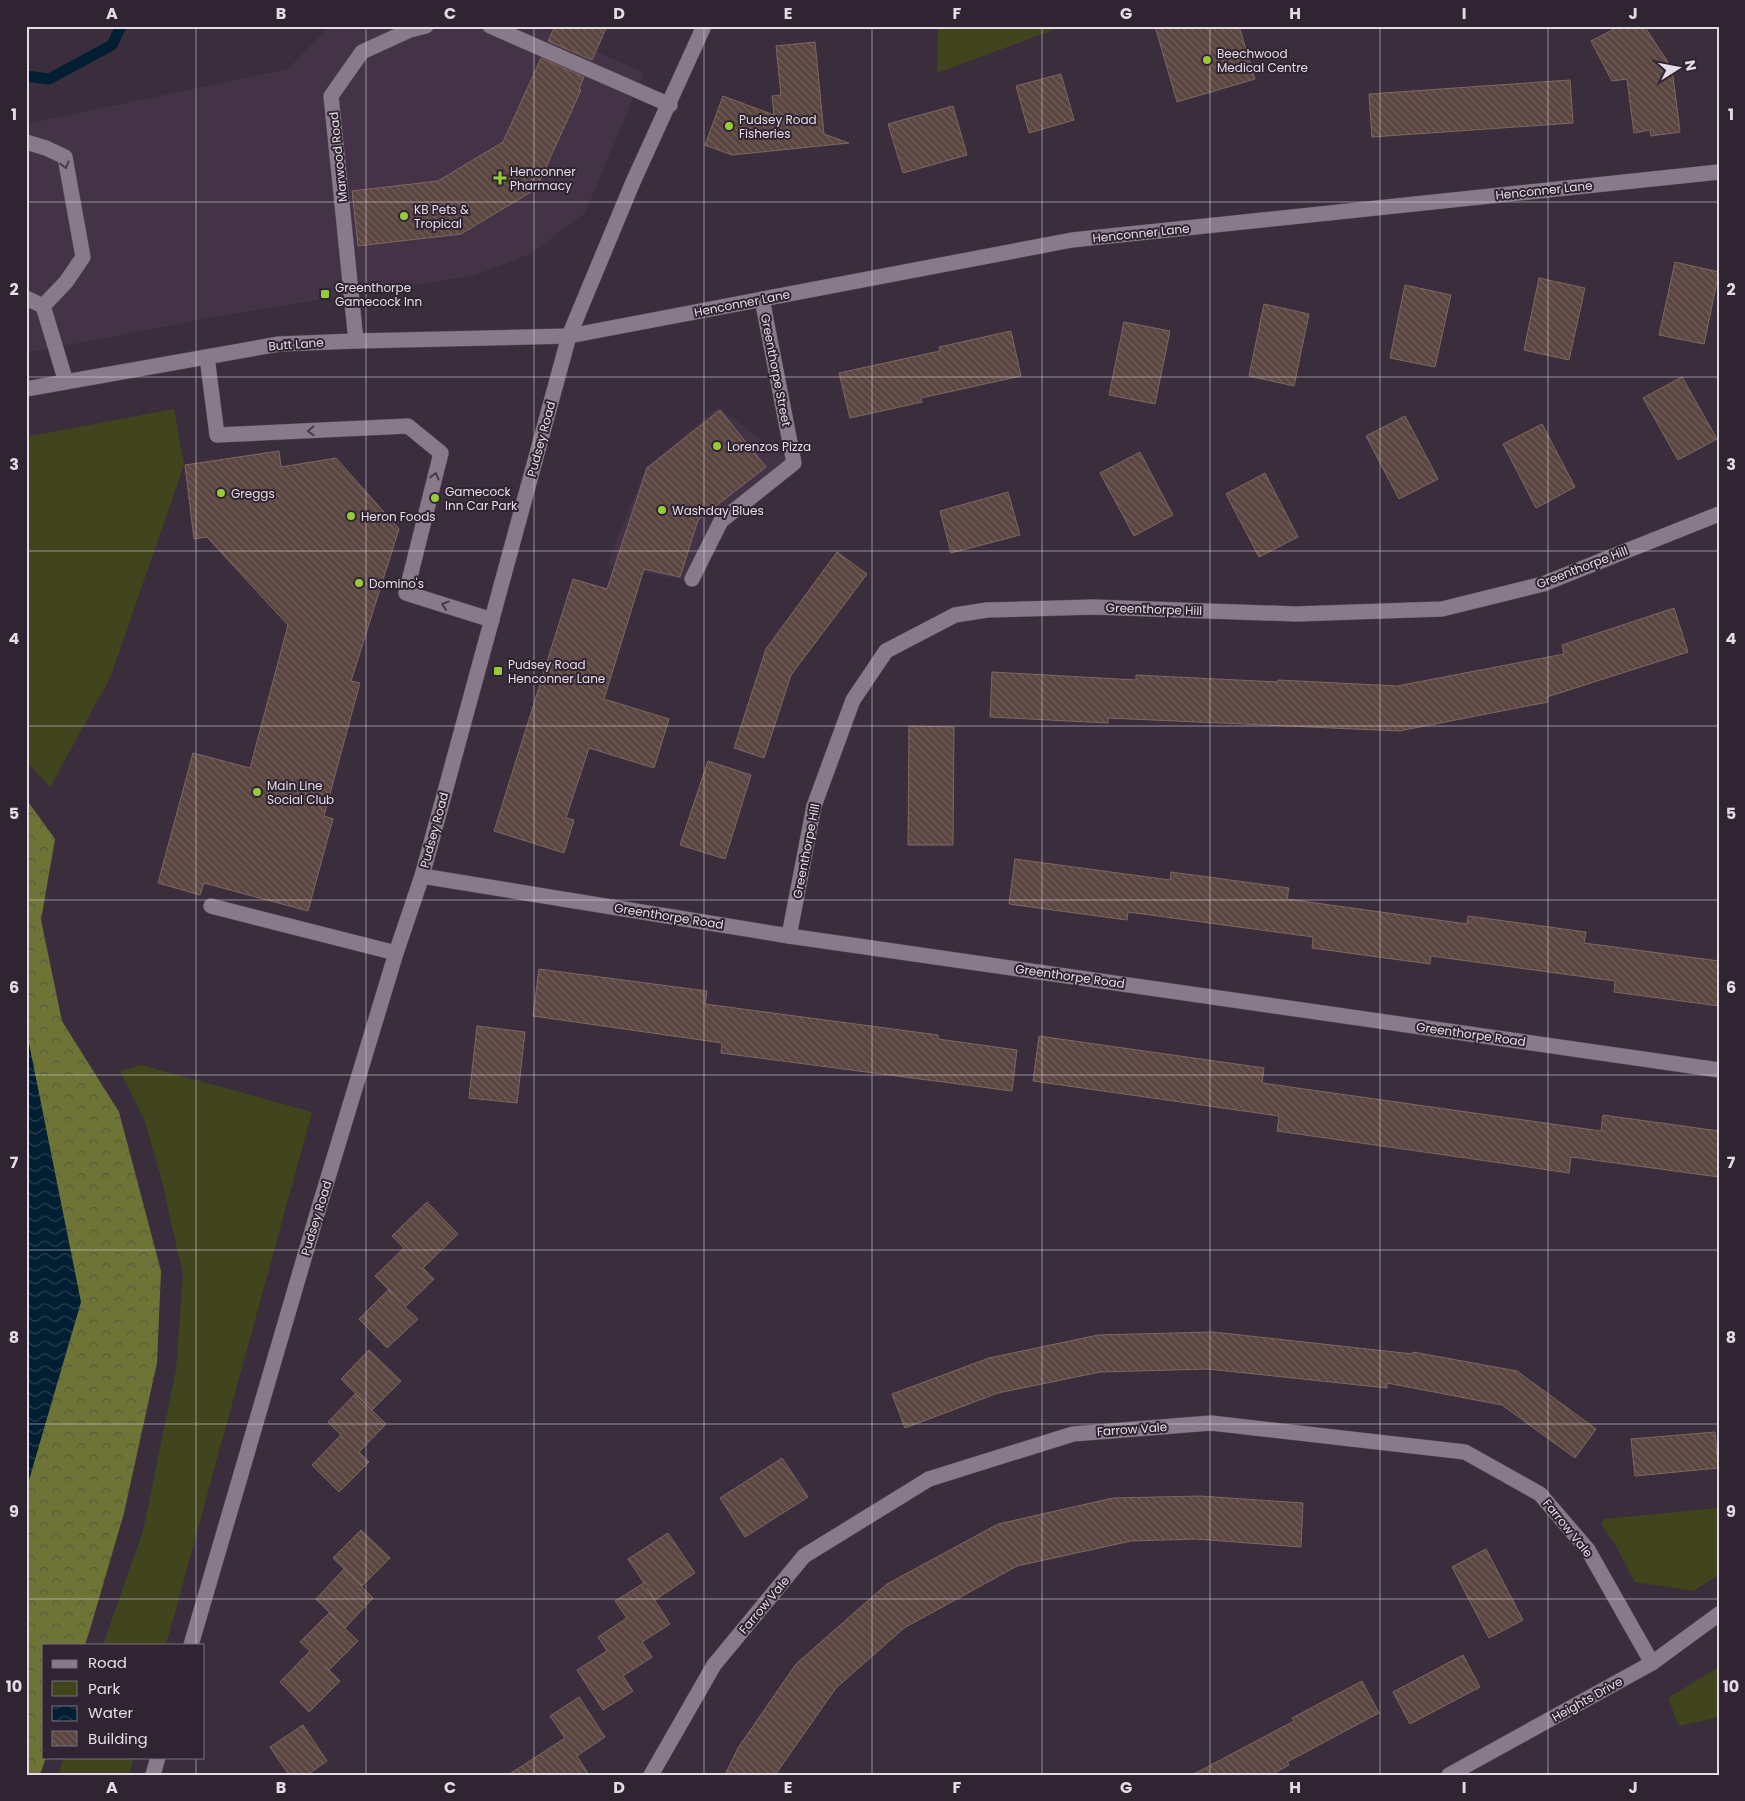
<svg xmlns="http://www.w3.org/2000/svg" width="1745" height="1801" viewBox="0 0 1745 1801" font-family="Poppins,sans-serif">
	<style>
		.built { fill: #443246 }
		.green { fill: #41451d }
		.forest { fill: url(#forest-crowns) }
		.water { fill: url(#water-waves) }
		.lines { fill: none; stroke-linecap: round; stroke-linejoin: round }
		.stream { stroke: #021e33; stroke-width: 11 }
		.building { fill: url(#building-back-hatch); stroke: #7e6762 }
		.lane-casing { stroke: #584d59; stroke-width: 16 }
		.street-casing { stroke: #584d59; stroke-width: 16 }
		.secondary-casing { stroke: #584d59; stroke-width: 16 }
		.lane { stroke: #887a8a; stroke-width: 15 }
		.street { stroke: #887a8a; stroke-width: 15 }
		.secondary { stroke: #887a8a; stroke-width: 15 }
		.oneway { stroke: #463a48 }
		.grid { fill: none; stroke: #e4dce5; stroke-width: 1; stroke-opacity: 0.55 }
		.poi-dot { fill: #97cc38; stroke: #302432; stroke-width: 2 }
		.labels { text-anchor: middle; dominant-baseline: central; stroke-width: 4; stroke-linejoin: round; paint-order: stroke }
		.poi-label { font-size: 12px; fill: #e4dce5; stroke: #302432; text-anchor: start }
		.street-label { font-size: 12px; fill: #e4dce5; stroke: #302432 }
		.neatline { fill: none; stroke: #e4dce5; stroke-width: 2 }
		.grid-label { font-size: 16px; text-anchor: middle; font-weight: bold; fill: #e4dce5 }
	</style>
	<defs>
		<pattern id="forest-crowns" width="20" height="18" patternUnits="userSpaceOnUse" patternTransform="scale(1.25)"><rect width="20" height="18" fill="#6d7435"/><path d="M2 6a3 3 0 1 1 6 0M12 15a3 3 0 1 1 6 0" fill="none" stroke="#585b3d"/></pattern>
		<pattern id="water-waves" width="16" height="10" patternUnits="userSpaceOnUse" patternTransform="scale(1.25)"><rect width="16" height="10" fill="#021e33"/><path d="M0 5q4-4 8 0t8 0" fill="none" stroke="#273e50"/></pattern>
		<pattern id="building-back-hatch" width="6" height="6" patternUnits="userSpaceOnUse" patternTransform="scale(1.25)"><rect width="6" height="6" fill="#5a4540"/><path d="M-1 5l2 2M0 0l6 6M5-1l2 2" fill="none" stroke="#725f5b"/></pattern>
	</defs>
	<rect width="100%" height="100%" fill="#3a2e3c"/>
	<g class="built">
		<polygon points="329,26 540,26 644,73 585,213 531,254 472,276 231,314 26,353 26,124 288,69"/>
		<polygon points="718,407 794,464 722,523 694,582 607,565 646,467"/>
	</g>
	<g class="green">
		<polygon points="938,26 1064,26 937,73"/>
		<polygon points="174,409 184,465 110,678 50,787 26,761 26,437"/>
		<polygon points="141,1065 312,1112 166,1645 103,1645 143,1531 176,1370 183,1275 162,1181 144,1119 120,1071"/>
		<polygon points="1719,1508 1719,1573 1714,1578 1693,1591 1635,1582 1615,1544 1601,1524 1604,1519"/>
		<polygon points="1719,1667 1719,1717 1679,1726 1668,1698"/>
		<polygon points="64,1757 134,1757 129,1775 58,1775"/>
	</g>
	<polygon class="forest" points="26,799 55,839 41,920 62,1021 119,1112 161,1271 157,1363 124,1513 91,1626 85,1645 44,1645 44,1757 46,1757 40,1775 26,1775 26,1490 80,1302 26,1029"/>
	<polygon class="water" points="26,1029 81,1302 26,1490"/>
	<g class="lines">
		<polyline class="stream" points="26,76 49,79 112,45 121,26"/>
	</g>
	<g class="building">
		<polygon points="555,26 607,26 592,60 548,41"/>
		<polygon points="1155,26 1239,26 1255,79 1177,102"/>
		<polygon points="1620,26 1644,26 1672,68 1680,132 1651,136 1650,130 1634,133 1627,79 1612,81 1591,41"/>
		<polygon points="815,42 824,134 849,143 732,155 705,145 723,96 774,115 772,96 781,95 776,46"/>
		<polygon points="541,58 584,77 579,89 581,90 536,189 461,234 358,246 352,191 438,181 503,142"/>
		<polygon points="1061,74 1074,120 1029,133 1016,86"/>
		<polygon points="1570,80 1573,123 1372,137 1369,94"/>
		<polygon points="953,106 967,155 903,173 888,124"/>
		<polygon points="1675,262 1719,272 1704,344 1659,335"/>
		<polygon points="1539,278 1585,288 1569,360 1524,350"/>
		<polygon points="1405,285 1451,295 1435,367 1390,358"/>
		<polygon points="1264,304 1309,314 1294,386 1249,376"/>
		<polygon points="1124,322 1170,331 1155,404 1109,395"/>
		<polygon points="1011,331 1021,376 921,398 922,402 850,418 839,373 940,351 939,347"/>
		<polygon points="1682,377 1717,439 1678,460 1643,398"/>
		<polygon points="720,410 766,467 698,520 680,577 644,569 604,699 669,719 654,768 589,748 566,818 574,820 564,853 494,831 573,579 607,589 647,468"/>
		<polygon points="1405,416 1438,479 1399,499 1366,436"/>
		<polygon points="1542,424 1575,487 1536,508 1503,444"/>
		<polygon points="279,451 281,467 336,458 399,529 351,681 360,683 324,816 333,819 308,911 204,883 200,895 158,883 193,753 250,768 288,625 207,537 194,539 185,465"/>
		<polygon points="1140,452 1173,515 1134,536 1100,473"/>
		<polygon points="1265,473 1298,537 1259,557 1226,494"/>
		<polygon points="1008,492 1020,535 951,553 940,511"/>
		<polygon points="837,552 867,574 791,675 764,758 734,748 766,649"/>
		<polygon points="1674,608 1688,652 1547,697 1548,702 1399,731 1108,718 1108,723 990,717 992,672 1136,680 1136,675 1278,682 1278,680 1397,686 1564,654 1562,645"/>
		<polygon points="909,726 954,727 953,845 908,845"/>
		<polygon points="708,761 751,775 725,859 680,845"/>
		<polygon points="1015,859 1170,880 1171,872 1289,888 1287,899 1467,924 1468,916 1586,932 1584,943 1719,961 1719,1006 1614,992 1615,981 1431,956 1430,964 1312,948 1313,937 1128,912 1127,920 1009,904"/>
		<polygon points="539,969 707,991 705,1004 938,1035 938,1039 1017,1050 1012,1091 721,1053 722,1043 533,1016"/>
		<polygon points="477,1026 525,1032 517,1103 469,1098"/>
		<polygon points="1039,1036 1264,1068 1262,1083 1545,1123 1601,1131 1603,1115 1719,1131 1719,1177 1571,1157 1569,1173 1508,1164 1277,1131 1279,1116 1033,1081"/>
		<polygon points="427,1202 458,1234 423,1268 434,1279 405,1307 418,1319 387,1348 359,1319 388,1290 401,1302 375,1276 404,1248 392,1236"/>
		<polygon points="1213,1332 1413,1354 1413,1352 1517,1371 1596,1429 1575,1458 1502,1405 1387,1383 1387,1388 1208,1369 1100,1372 998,1393 905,1428 892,1394 989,1358 1098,1335"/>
		<polygon points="369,1350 401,1381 372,1410 341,1379"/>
		<polygon points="355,1394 386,1424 359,1452 369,1462 339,1492 312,1465 341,1435 328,1422"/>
		<polygon points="1715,1432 1718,1468 1635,1476 1631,1439"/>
		<polygon points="782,1458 808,1497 745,1537 720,1498"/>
		<polygon points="1200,1496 1303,1503 1301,1547 1196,1539 1131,1541 1017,1566 904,1628 836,1688 775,1775 725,1775 738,1748 796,1664 887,1584 998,1524 1113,1498"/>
		<polygon points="361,1530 390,1558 362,1586 333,1558"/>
		<polygon points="668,1533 695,1573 655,1600 647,1588 670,1624 642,1642 652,1657 623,1676 633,1691 603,1710 577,1670 607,1651 598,1637 627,1618 615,1601 644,1583 628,1559"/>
		<polygon points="1486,1549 1523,1620 1489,1638 1452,1567"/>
		<polygon points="344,1569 373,1598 345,1628 316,1599"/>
		<polygon points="329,1613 358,1641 329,1670 325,1666 340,1681 309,1712 280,1682 310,1651 300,1642"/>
		<polygon points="1463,1655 1480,1687 1410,1724 1393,1692"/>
		<polygon points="1362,1681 1379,1713 1287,1762 1289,1765 1271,1775 1192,1775 1294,1721 1292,1718"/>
		<polygon points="579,1697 605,1737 577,1756 589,1775 508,1775 565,1738 550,1716"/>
		<polygon points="303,1725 327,1761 307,1775 289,1775 270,1747"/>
	</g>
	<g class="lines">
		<g class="lane-casing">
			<g id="lane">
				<polyline points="490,26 670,105"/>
				<polyline points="26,142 46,148 65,157 83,257 66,282 43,306 66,382"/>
				<polyline points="26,298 43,306"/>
				<polyline points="356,341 331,96 362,52 410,30 426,26"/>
				<polyline points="207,357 217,435 408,426 441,453 406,593 492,620"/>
				<polyline points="692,579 721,521 794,463 762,299"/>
				<polyline points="211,906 396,953"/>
			</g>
		</g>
		<g class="street-casing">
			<g id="street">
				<polyline points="422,876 789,936 1719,1070"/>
				<polyline points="789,936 814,806 853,700 886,651 955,615 987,610 1094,607 1296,614 1442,609 1543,584 1719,514"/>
				<polyline points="651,1775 714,1665 804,1556 929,1479 1073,1434 1211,1423 1465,1452 1540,1494 1588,1550 1652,1663"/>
				<polyline points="1449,1775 1652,1663 1719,1614"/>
			</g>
		</g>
		<g class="secondary-casing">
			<g id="secondary">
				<polyline points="26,389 279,344 356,341 569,336 1072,240 1719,172"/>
				<polyline points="191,1645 317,1214 396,953 422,876 569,336 633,182 704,26"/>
				<polyline points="153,1775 158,1757"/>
			</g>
		</g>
		<use href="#lane" class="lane"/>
		<use href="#street" class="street"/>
		<use href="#secondary" class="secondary"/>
	</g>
	<defs><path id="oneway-chevron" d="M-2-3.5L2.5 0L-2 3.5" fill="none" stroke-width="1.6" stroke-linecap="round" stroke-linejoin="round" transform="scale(1.25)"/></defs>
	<g class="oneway">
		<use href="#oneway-chevron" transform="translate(65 165) rotate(75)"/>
		<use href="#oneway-chevron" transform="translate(311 431) rotate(177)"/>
		<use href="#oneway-chevron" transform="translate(435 476) rotate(-76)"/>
		<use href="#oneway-chevron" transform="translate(445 605) rotate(-162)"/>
	</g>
	<path class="grid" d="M196 26V1645M366 26V1775M534 26V1775M704 26V1775M872 26V1775M1042 26V1775M1210 26V1775M1380 26V1775M1548 26V1775M26 202H1719M26 377H1719M26 551H1719M26 726H1719M26 900H1719M26 1075H1719M26 1250H1719M26 1424H1719M26 1599H1719M196 1757V1775"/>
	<g class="poi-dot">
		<circle cx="1207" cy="60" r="5"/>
		<circle cx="729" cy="126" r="5"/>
		<path d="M497.5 170.5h5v5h5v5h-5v5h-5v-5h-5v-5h5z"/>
		<circle cx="404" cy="216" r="5"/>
		<rect x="320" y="289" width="10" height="10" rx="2.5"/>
		<circle cx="717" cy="446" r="5"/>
		<circle cx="221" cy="493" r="5"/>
		<circle cx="435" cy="498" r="5"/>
		<circle cx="662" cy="510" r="5"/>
		<circle cx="351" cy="516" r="5"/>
		<circle cx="359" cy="583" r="5"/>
		<rect x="493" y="666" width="10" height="10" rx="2.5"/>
		<circle cx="257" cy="792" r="5"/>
	</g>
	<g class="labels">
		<g class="poi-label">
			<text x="1217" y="53">Beechwood<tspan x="1217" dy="14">Medical Centre</tspan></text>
			<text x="739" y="119">Pudsey Road<tspan x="739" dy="14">Fisheries</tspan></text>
			<text x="510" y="171">Henconner<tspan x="510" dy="14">Pharmacy</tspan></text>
			<text x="414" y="209">KB Pets &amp;<tspan x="414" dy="14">Tropical</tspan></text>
			<text x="335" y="287">Greenthorpe<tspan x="335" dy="14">Gamecock Inn</tspan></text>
			<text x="727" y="446">Lorenzos Pizza</text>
			<text x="445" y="491">Gamecock<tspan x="445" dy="14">Inn Car Park</tspan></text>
			<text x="231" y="493">Greggs</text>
			<text x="672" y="510">Washday Blues</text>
			<text x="361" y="516">Heron Foods</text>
			<text x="369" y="583">Domino's</text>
			<text x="508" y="664">Pudsey Road<tspan x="508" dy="14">Henconner Lane</tspan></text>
			<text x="267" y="785">Main Line<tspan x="267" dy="14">Social Club</tspan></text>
		</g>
		<g class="street-label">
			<text transform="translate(338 157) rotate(-96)">Marwood Road</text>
			<text transform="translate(1544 190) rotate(-6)">Henconner Lane</text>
			<text transform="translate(1141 233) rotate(-6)">Henconner Lane</text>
			<text transform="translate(742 303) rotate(-11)">Henconner Lane</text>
			<text transform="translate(296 344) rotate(-4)">Butt Lane</text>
			<text transform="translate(776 370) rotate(79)">Greenthorpe Street</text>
			<text transform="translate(541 439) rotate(-75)">Pudsey Road</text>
			<text transform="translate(1582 567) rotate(-21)">Greenthorpe Hill</text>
			<text transform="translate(1154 609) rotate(2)">Greenthorpe Hill</text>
			<text transform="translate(434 830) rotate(-75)">Pudsey Road</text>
			<text transform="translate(806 851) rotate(-79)">Greenthorpe Hill</text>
			<text transform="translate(669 916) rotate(9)">Greenthorpe Road</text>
			<text transform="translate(1070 976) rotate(8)">Greenthorpe Road</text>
			<text transform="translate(1471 1034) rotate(8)">Greenthorpe Road</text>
			<text transform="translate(316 1218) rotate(-73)">Pudsey Road</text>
			<text transform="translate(1132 1429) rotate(-4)">Farrow Vale</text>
			<text transform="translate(1568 1528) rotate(51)">Farrow Vale</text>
			<text transform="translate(764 1605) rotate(-50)">Farrow Vale</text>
			<text transform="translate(1587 1699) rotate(-29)">Heights Drive</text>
		</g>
	</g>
	<rect width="1745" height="1801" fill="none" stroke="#302432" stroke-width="55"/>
	<rect x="42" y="1644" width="162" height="115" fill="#302432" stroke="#786e7a"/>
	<rect x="52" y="1660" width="25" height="8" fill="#887a8a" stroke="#786e7a"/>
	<text x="88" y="1668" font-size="15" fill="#e4dce5">Road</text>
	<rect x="52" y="1681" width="25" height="15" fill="#41451d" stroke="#786e7a"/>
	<text x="88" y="1694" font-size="15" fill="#e4dce5">Park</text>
	<rect x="52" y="1706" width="25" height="15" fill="url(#water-waves)" stroke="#786e7a"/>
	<text x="88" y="1718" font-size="15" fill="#e4dce5">Water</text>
	<rect x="52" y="1731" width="25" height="15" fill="url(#building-back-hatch)" stroke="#786e7a"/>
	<text x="88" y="1744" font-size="15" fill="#e4dce5">Building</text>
	<g transform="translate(1678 68) rotate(79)" stroke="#302432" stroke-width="4" paint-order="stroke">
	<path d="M0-4L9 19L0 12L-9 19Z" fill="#e4dce5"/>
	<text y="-8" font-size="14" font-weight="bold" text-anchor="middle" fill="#e4dce5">N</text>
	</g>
	<rect x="28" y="28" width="1690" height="1746" class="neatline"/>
	<g class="grid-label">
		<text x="112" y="19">A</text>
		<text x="281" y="19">B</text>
		<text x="450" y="19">C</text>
		<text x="619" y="19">D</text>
		<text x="788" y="19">E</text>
		<text x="957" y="19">F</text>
		<text x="1126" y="19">G</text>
		<text x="1295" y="19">H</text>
		<text x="1464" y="19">I</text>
		<text x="1633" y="19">J</text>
		<text x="14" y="120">1</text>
		<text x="1731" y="120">1</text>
		<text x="14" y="295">2</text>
		<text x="1731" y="295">2</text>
		<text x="14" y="470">3</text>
		<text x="1731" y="470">3</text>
		<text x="14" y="644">4</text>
		<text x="1731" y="644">4</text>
		<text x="14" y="819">5</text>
		<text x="1731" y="819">5</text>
		<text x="14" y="993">6</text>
		<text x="1731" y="993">6</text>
		<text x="14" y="1168">7</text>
		<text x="1731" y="1168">7</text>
		<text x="14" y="1343">8</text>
		<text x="1731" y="1343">8</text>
		<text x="14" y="1517">9</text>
		<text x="1731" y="1517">9</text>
		<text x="14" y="1692">10</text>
		<text x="1731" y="1692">10</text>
		<text x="112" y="1793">A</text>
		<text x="281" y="1793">B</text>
		<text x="450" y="1793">C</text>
		<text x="619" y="1793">D</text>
		<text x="788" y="1793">E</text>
		<text x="957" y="1793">F</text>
		<text x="1126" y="1793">G</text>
		<text x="1295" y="1793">H</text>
		<text x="1464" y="1793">I</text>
		<text x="1633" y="1793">J</text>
	</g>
</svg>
